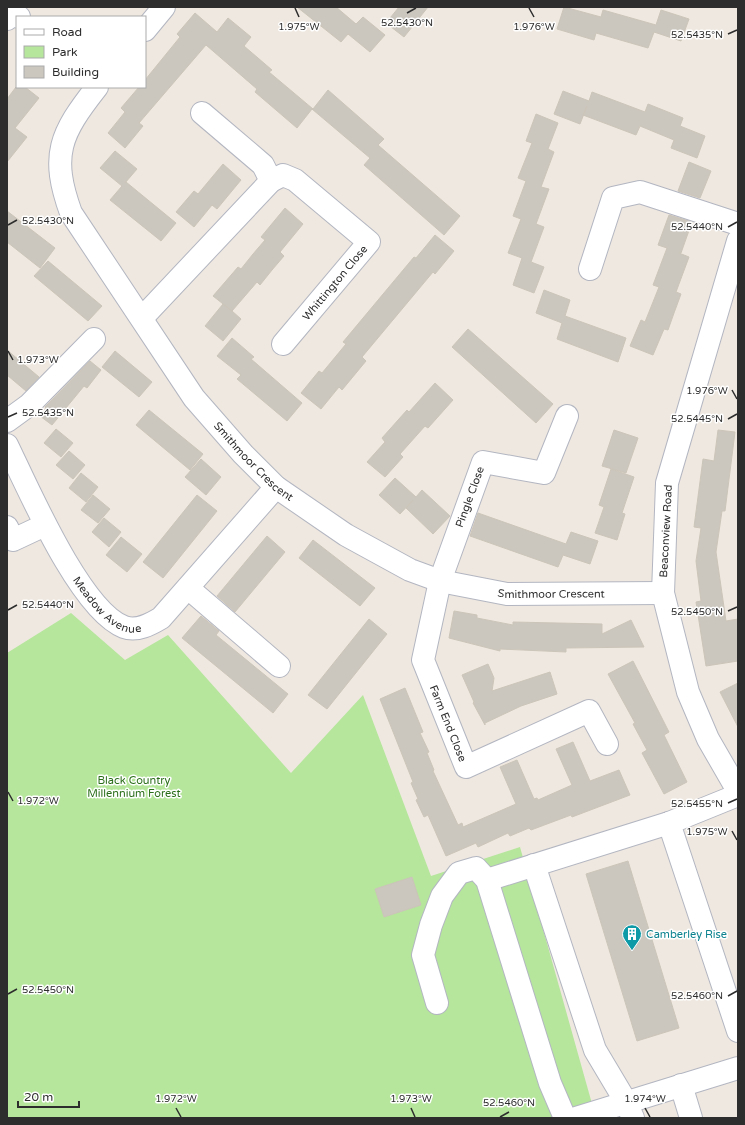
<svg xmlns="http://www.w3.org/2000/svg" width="745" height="1125" viewBox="0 0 745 1125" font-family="'Varela Round',sans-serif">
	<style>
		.green { fill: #b5e69c }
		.building { fill: #cbc6be; stroke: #cbc5b9 }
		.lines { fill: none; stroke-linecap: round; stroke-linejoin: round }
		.minor-casing { stroke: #b3b6c1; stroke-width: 24 }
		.minor { stroke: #fff; stroke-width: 22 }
		.ticks { fill: none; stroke: #2d2d2d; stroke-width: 1.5 }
		.labels { text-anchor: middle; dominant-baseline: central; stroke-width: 3; stroke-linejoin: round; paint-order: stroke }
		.street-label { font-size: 11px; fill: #2d2d2d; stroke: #fff }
		.park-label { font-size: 11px; fill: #2b6e1a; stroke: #fff }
		.culture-label { font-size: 11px; fill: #0d838f; stroke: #fff; text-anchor: start }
		.ticks-label { font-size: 10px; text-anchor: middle; fill: #2d2d2d; stroke: #fff; stroke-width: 3; stroke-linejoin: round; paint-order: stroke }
	</style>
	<rect width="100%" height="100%" fill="#efe8e0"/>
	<polygon class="green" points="71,613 125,660 168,635 291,773 363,695 431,876 520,847 596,1118 7,1118 7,653"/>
	<g class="building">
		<polygon points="297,7 336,7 356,24 363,17 385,35 370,52 348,34 341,42"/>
		<polygon points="399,7 428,7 404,37 386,23"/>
		<polygon points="564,7 601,17 603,10 656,25 661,10 689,19 681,41 654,32 648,48 596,33 594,40 557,29"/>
		<polygon points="195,13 217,32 228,18 251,37 244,46 272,70 269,72 313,109 328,90 384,139 378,145 460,216 444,235 364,165 370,158 312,109 297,128 255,92 257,89 206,45 139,123 143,126 125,148 108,133 125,112 121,108 139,87 145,87 145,80 180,37 177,34"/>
		<polygon points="16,87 25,87 39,98 15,128 27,137 7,162 7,99"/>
		<polygon points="563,91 589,101 592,92 645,112 648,104 683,118 680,126 705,136 697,158 671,148 674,140 640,126 636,135 583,115 587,106 580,124 554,114"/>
		<polygon points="536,114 558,123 548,149 554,152 541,187 549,189 536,224 544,227 531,262 544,267 534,293 513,285 522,258 508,253 521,219 513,216 526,181 518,178 532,143 526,141"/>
		<polygon points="115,151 137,169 125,183 126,182 176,223 161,241 110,200 122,186 100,168"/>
		<polygon points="689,162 711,171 700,198 678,191"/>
		<polygon points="223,164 241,180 217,209 212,205 194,227 176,212 194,191 198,194"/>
		<polygon points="285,208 303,224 280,252 284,256 272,270 260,285 257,282 232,311 241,319 223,341 205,326 223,304 232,311 213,296 238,267 241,269 253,254 265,240 261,237"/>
		<polygon points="7,211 55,248 40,268 7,242"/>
		<polygon points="669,215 692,222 681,253 679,253 689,257 676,292 681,294 674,313 668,330 664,329 653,355 630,346 641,320 645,322 659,287 653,285 667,248 658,245"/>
		<polygon points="435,235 454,251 435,274 433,272 362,357 366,361 342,390 339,387 321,409 301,393 319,371 322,373 346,344 343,342 414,257 416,258"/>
		<polygon points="48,261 102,306 88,321 34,276"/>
		<polygon points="544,290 570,300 565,316 626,338 618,362 557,339 562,323 536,313"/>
		<polygon points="468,329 553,404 536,423 452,347"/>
		<polygon points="232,338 254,357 251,359 302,403 287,421 237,379 241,375 217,356"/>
		<polygon points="7,350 39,377 26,391 7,375"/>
		<polygon points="115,351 152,382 139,397 102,367"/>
		<polygon points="90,361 101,370 87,388 84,386 52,425 40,416 46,408 45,407"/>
		<polygon points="435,383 453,400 428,428 425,426 400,454 403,457 385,477 367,462 385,442 382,438 407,410 409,412"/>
		<polygon points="149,410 203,454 190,470 136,425"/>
		<polygon points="56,429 73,443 61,457 44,443"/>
		<polygon points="614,430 638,438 626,473 602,466"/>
		<polygon points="718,430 735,432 725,511 722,511 716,552 726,621 738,619 738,661 706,666 696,602 701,601 696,561 701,528 694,527 703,459 714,461"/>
		<polygon points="69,451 85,465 73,479 56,465"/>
		<polygon points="201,459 221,477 206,495 185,477"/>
		<polygon points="611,469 634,477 622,513 625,514 617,540 595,533 604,507 599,505"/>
		<polygon points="81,473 98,487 86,502 69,488"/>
		<polygon points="395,478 416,497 422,490 450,516 433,534 406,508 413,500 400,514 379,495"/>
		<polygon points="93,495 110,509 98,523 81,510"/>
		<polygon points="197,495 217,511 163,578 143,562"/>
		<polygon points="478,513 566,544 571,532 598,541 590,564 563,555 558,567 470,536"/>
		<polygon points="104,518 121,532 109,547 92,532"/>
		<polygon points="267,536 285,552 235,612 217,596"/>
		<polygon points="121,537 142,554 127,572 106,555"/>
		<polygon points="313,540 375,588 360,606 299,558"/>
		<polygon points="454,611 477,615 477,618 513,625 513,622 602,624 602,634 631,620 644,647 566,648 566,652 500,649 500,651 449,638"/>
		<polygon points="201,616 219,631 216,635 288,694 273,713 182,638"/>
		<polygon points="369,619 387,634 327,709 308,695"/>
		<polygon points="633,661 669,732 664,735 687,782 664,794 642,753 647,750 633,724 635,723 608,674"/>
		<polygon points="488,664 494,678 492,691 550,672 557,694 521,706 485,723 485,725 473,703 474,702 462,675"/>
		<polygon points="738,683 738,727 720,692"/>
		<polygon points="405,688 423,732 420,733 429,752 427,753 434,770 433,771 458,825 462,823 463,827 516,804 500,767 517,760 534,799 537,798 538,800 572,785 556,749 573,742 590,781 619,770 630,795 572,817 571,815 531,830 529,828 510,836 508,833 478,847 476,843 446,856 428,815 424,817 416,800 418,799 411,783 413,782 380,699"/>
		<polygon points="628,861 679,1028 637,1041 586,874"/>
		<polygon points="412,877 421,905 384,917 375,889"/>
	</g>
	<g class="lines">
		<g class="minor-casing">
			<g id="minor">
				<polyline points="7,19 13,12 19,17"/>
				<polyline points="145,30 164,7"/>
				<path id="s1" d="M97 87C60 134 50 155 71 213L194 398 243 454 276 487 346 535 410 570 440 581 507 594 663 593"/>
				<polyline points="202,113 263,165 271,181"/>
				<polyline points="738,241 667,483 663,593 688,692 708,739 738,791"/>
				<polyline points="590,269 613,198 640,192 738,224"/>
				<polyline points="142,318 271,181 283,175 295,180 369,242 283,344"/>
				<path id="s2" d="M567 416 544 473 483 462 440 581 423 660 466 767 589 711 607 744"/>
				<polyline points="7,421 29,405 94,339"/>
				<path id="s3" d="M7 445C28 488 80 610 124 627 137 632 151 624 161 618L276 487"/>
				<polyline points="7,527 13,540 45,525"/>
				<polyline points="188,588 279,666"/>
				<polyline points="669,823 738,1031"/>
				<polyline points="534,865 595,1050 626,1102 633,1118"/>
				<polyline points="487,880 669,823 738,795"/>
				<polyline points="437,1003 423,955 431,925 442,896 459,873 476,868 487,880 550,1083 565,1118"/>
				<polyline points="681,1085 691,1118"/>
				<polyline points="576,1118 738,1068"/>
			</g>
		</g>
		<use href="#minor" class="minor"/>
	</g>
	<path class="ticks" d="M295 8 299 17M529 8 534 17M407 13 416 8M728 34 737 30M8 225 17 220M728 227 737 222M8 351 13 360M732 390 737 399M8 417 17 413M728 419 737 414M8 610 17 605M728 611 737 607M8 792 13 801M728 803 737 799M732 831 737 840M8 994 17 989M728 996 737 991M176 1108 181 1117M411 1108 415 1117M645 1108 650 1117M500 1117 509 1112"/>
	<defs>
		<g id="building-pin" transform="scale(1)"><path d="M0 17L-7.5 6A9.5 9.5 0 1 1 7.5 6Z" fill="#0f9aa8" stroke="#fff"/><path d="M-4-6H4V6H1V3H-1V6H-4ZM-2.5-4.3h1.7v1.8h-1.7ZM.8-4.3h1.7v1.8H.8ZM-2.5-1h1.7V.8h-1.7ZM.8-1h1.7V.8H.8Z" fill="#fff"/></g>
	</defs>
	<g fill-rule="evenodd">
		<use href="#building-pin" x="632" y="934"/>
	</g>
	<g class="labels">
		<g class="street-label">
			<text transform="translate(335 283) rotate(-50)">Whittington Close</text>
			<text stroke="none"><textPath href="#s1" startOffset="447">Smithmoor Crescent</textPath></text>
			<text transform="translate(470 497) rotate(-70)">Pingle Close</text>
			<text transform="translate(666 531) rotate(-87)">Beaconview Road</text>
			<text stroke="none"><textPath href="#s1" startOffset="783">Smithmoor Crescent</textPath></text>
			<text stroke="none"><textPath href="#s3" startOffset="193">Meadow Avenue</textPath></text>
			<text stroke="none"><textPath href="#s2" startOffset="399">Farm End Close</textPath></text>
		</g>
		<g class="park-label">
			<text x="134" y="780">Black Country<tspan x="134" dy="13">Millennium Forest</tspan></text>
		</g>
		<g class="culture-label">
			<text x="646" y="934">Camberley Rise</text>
		</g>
	</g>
	<g class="ticks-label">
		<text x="407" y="26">52.5430°N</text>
		<text x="299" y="30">1.975°W</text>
		<text x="534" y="30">1.976°W</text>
		<text x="697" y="38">52.5435°N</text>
		<text x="48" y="224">52.5430°N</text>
		<text x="697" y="230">52.5440°N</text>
		<text x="38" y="363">1.973°W</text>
		<text x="707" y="394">1.976°W</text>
		<text x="48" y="416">52.5435°N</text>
		<text x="697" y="422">52.5445°N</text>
		<text x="48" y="608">52.5440°N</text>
		<text x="697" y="615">52.5450°N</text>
		<text x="38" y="804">1.972°W</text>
		<text x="697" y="807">52.5455°N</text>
		<text x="707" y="835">1.975°W</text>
		<text x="48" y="993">52.5450°N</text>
		<text x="697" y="999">52.5460°N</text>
		<text x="176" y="1102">1.972°W</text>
		<text x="411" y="1102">1.973°W</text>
		<text x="645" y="1102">1.974°W</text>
		<text x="509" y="1106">52.5460°N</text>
	</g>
	<rect width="745" height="1125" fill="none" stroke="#2d2d2d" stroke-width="16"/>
	<rect x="16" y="16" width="130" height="72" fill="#ffffff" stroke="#ababab"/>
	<rect x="24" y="29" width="20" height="6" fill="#ffffff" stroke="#ababab"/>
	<text x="52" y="36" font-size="12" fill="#2d2d2d">Road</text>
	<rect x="24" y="46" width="20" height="12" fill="#b5e69c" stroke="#ababab"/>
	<text x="52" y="56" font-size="12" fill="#2d2d2d">Park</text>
	<rect x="24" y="66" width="20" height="12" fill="#cbc6be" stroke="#ababab"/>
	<text x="52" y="76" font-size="12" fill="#2d2d2d">Building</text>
	<path d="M18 1101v6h61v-6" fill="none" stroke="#2d2d2d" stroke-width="2"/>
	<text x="24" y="1101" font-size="12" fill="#2d2d2d" stroke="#ffffff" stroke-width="3" paint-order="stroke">20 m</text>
</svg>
